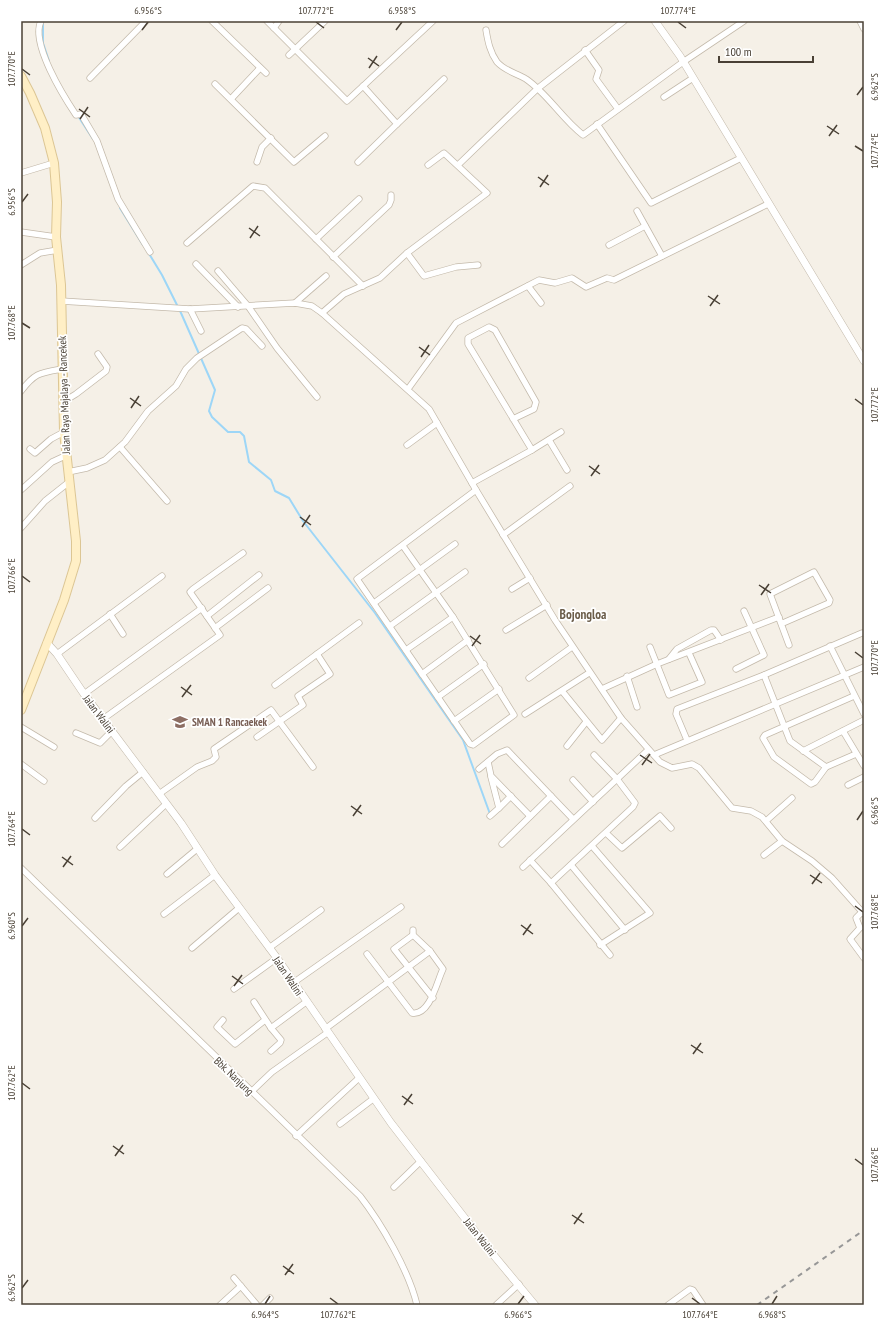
<svg xmlns="http://www.w3.org/2000/svg" width="885" height="1326" viewBox="0 0 885 1326" font-family="'PT Sans Narrow',sans-serif">
	<style>
		.lines { fill: none; stroke-linecap: round; stroke-linejoin: round }
		.stream { stroke: #9dd6f7; stroke-width: 2 }
		.minor-casing { stroke: #c4baab; stroke-width: 7 }
		.tertiary-casing { stroke: #c4baab; stroke-width: 8 }
		.secondary-casing { stroke: #dcc694; stroke-width: 10 }
		.minor { stroke: #fff; stroke-width: 5.5 }
		.tertiary { stroke: #fff; stroke-width: 7 }
		.secondary { stroke: #ffefc6; stroke-width: 8 }
		.rail { stroke: #979797; stroke-width: 2; stroke-dasharray: 5 5; stroke-linecap: butt }
		.ticks { fill: none; stroke: #494035; stroke-width: 1.5 }
		.labels { text-anchor: middle; dominant-baseline: central; stroke-width: 3.5; stroke-linejoin: round; paint-order: stroke }
		.street-label { font-size: 11px; fill: #494035; stroke: #fff }
		.education-label { font-size: 11px; font-weight: bold; fill: #785e54; stroke: #fff; text-anchor: start }
		.quarter-label { font-size: 13px; font-weight: bold; fill: #6c5e4b; stroke: #fff }
		.neatline { fill: none; stroke: #494035; stroke-width: 1.5 }
		.ticks-label { font-size: 10px; text-anchor: middle; fill: #494035 }
	</style>
	<rect width="100%" height="100%" fill="#f5f0e7"/>
	<g class="lines">
		<g class="stream">
			<polyline points="43,24 43,43 49,61"/>
			<polyline points="78,116 93,139"/>
			<polyline points="120,208 143,245"/>
			<polyline points="148,252 162,275 181,313 215,390 209,411 212,417 228,432 240,432 244,436 249,462 271,480 275,491 289,498 303,521 375,613 463,740 490,814"/>
		</g>
		<g class="minor-casing">
			<g id="minor">
				<path d="M41 21C30 43 64 97 76 115L81 114 97 141 118 199 150 252"/>
				<polyline points="212,21 266,73"/>
				<polyline points="267,21 347,101 433,21"/>
				<polyline points="860,21 864,29"/>
				<polyline points="274,28 279,21"/>
				<path d="M486 30C488 42 490 52 497 62 505 71 516 73 526 79 548 94 562 119 583 135L683 62 744 21"/>
				<polyline points="585,50 599,70 596,79 618,109"/>
				<polyline points="289,55 325,21"/>
				<polyline points="90,78 146,21"/>
				<polyline points="215,84 294,162 325,136"/>
				<polyline points="664,97 693,78"/>
				<polyline points="231,99 260,68"/>
				<polyline points="397,124 444,79"/>
				<polyline points="597,124 651,203 741,158"/>
				<polyline points="257,162 262,147 271,138"/>
				<polyline points="358,162 397,124 363,86"/>
				<polyline points="428,165 444,153 487,193 407,253 424,276 456,267 478,265"/>
				<polyline points="458,165 537,89 624,21"/>
				<polyline points="21,173 54,163"/>
				<polyline points="637,211 662,256"/>
				<polyline points="21,232 56,237"/>
				<polyline points="316,239 359,199"/>
				<polyline points="187,243 253,186 265,188 363,286"/>
				<polyline points="609,245 645,226"/>
				<polyline points="333,257 389,205 391,200 391,195"/>
				<polyline points="196,264 238,307"/>
				<polyline points="21,265 40,253 58,250"/>
				<polyline points="218,271 248,306 277,348 317,397"/>
				<polyline points="528,286 541,303"/>
				<polyline points="61,301 190,309 295,303 312,306 322,313 429,409 476,490 555,620 621,718 660,762 672,768 692,764 699,768 732,808 751,811 762,817 782,841 812,861 832,878 864,914"/>
				<polyline points="295,303 326,276"/>
				<polyline points="190,309 201,331"/>
				<polyline points="322,313 344,294 380,278 407,253"/>
				<polyline points="408,389 456,323 539,280 555,283 572,278 586,287 607,278 614,280 768,204"/>
				<path d="M21 391C35 373 39 373 62 369"/>
				<polyline points="63,402 76,394 106,371 107,367 98,354"/>
				<polyline points="549,440 567,470"/>
				<polyline points="407,445 437,423"/>
				<polyline points="120,447 167,501"/>
				<polyline points="30,449 35,453 51,439 64,432"/>
				<polyline points="532,450 561,432"/>
				<polyline points="68,472 87,468 105,460 125,442 148,411 176,386 186,369 197,358 242,328 246,329 262,346"/>
				<polyline points="472,483 532,450 468,344 468,338 489,327 495,330 536,402 534,409 513,419"/>
				<polyline points="21,490 52,462 65,456"/>
				<polyline points="21,528 45,501 69,482"/>
				<polyline points="503,535 570,486"/>
				<polyline points="403,546 453,617 514,715 473,745 470,744 357,579 476,490"/>
				<polyline points="512,589 530,578"/>
				<polyline points="374,603 455,544"/>
				<polyline points="110,614 123,634"/>
				<polyline points="207,616 259,575"/>
				<polyline points="783,623 829,603 830,600 814,572 770,594 789,645"/>
				<polyline points="390,626 465,572"/>
				<polyline points="215,628 268,588"/>
				<polyline points="506,630 547,605"/>
				<polyline points="830,646 864,714"/>
				<polyline points="650,647 669,695 702,682 689,653"/>
				<polyline points="406,650 453,617"/>
				<polyline points="57,654 162,576"/>
				<polyline points="669,659 677,649 711,630 714,630 721,640"/>
				<polyline points="736,669 764,655 744,611"/>
				<polyline points="422,674 468,640"/>
				<polyline points="764,675 790,741 826,767"/>
				<polyline points="627,676 637,707"/>
				<polyline points="529,678 572,647"/>
				<polyline points="275,685 359,623"/>
				<polyline points="602,689 657,664 779,617"/>
				<polyline points="562,691 602,740 621,718"/>
				<polyline points="84,694 202,608"/>
				<polyline points="854,696 765,735 763,738 774,757 811,784 815,782 826,767 856,754"/>
				<polyline points="438,697 484,664"/>
				<polyline points="525,714 589,673"/>
				<polyline points="103,719 220,635 190,592 193,589 243,553"/>
				<polyline points="454,721 499,689"/>
				<polyline points="21,727 54,747"/>
				<polyline points="843,731 864,766"/>
				<polyline points="76,733 100,743 112,731"/>
				<polyline points="257,737 303,705 298,696 330,674 317,654"/>
				<polyline points="687,740 676,714 677,709 764,675 862,633"/>
				<polyline points="567,746 586,722"/>
				<polyline points="803,751 864,720"/>
				<polyline points="654,755 864,667"/>
				<polyline points="488,762 491,776 530,816"/>
				<polyline points="21,764 44,781"/>
				<polyline points="479,769 497,754 507,750 573,819"/>
				<polyline points="573,780 593,802"/>
				<polyline points="848,785 864,777"/>
				<polyline points="159,794 197,767 212,761 216,757 214,749 271,710 313,767"/>
				<polyline points="499,808 511,796"/>
				<polyline points="490,816 499,808 491,777"/>
				<polyline points="95,818 126,786 143,772"/>
				<polyline points="766,821 792,798"/>
				<polyline points="606,833 622,848 660,816 671,828"/>
				<polyline points="502,844 551,796"/>
				<polyline points="592,846 650,913 600,945"/>
				<polyline points="120,847 166,804"/>
				<polyline points="764,855 782,841"/>
				<polyline points="530,860 551,883 610,955"/>
				<polyline points="571,865 625,930"/>
				<polyline points="523,867 648,750"/>
				<path d="M21 868 360 1196C381 1223 409 1271 417 1305"/>
				<polyline points="167,874 197,849"/>
				<polyline points="551,883 633,807 635,803 617,779 594,755"/>
				<polyline points="862,912 856,918 860,928 850,939 864,958"/>
				<polyline points="164,914 215,875"/>
				<polyline points="413,935 394,949 433,998"/>
				<polyline points="192,948 239,908"/>
				<polyline points="269,948 321,910"/>
				<path d="M367 954 412 1013C430 1016 437 981 443 969L430 951 413 935V930"/>
				<polyline points="293,983 401,907"/>
				<polyline points="234,989 277,958"/>
				<polyline points="254,1002 271,1028"/>
				<polyline points="223,1020 217,1027 235,1044 265,1020"/>
				<polyline points="325,1029 430,951"/>
				<polyline points="271,1051 280,1043 281,1040 271,1028 306,1002"/>
				<polyline points="251,1092 272,1072 327,1033"/>
				<polyline points="340,1124 373,1099"/>
				<polyline points="296,1136 359,1078"/>
				<polyline points="394,1187 421,1161"/>
				<polyline points="234,1278 257,1305"/>
				<polyline points="220,1305 241,1286"/>
				<polyline points="263,1305 270,1298"/>
				<polyline points="496,1305 519,1284"/>
				<polyline points="668,1305 690,1289 693,1290 703,1305"/>
			</g>
		</g>
		<g class="tertiary-casing">
			<g id="tertiary">
				<polyline points="655,21 680,56 864,361"/>
				<polyline points="47,643 57,654 84,694 181,823 215,875 277,958 391,1123 491,1252 535,1305"/>
			</g>
		</g>
		<g class="secondary-casing">
			<polyline id="secondary" points="21,76 30,93 45,128 54,163 57,202 56,237 61,285 64,432 76,541 76,561 64,600 21,710"/>
		</g>
		<use href="#minor" class="minor"/>
		<use href="#tertiary" class="tertiary"/>
		<use href="#secondary" class="secondary"/>
		<polyline class="rail" points="757,1305 864,1230"/>
	</g>
	<path class="ticks" d="M316 22 324 28M678 22 686 28M142 30 148 22M396 30 402 22M368 58 379 66M369 68 377 56M22 69 30 75M857 95 863 87M79 109 90 117M80 119 88 107M827 126 839 134M829 136 837 125M855 146 863 151M538 177 549 185M540 187 548 175M22 202 28 194M249 228 260 236M250 238 258 226M708 296 720 304M710 306 718 295M22 323 30 328M419 347 430 355M421 357 429 345M130 398 141 406M855 399 863 405M131 408 139 396M589 466 600 474M591 476 599 465M300 517 311 525M302 527 310 515M22 576 30 582M759 585 771 593M761 595 769 584M470 636 481 644M472 646 480 635M855 652 863 658M181 687 192 695M182 697 191 685M640 755 652 763M642 765 650 754M351 806 362 814M353 816 361 805M857 820 863 811M22 829 30 835M62 857 73 865M63 867 71 856M810 875 822 883M812 884 820 873M855 906 863 912M521 925 533 934M22 926 28 918M523 935 531 924M232 976 243 984M234 986 242 975M691 1045 703 1053M693 1054 701 1043M22 1083 30 1089M402 1096 413 1104M404 1105 412 1094M113 1146 124 1154M115 1156 123 1145M855 1159 863 1165M572 1215 584 1223M574 1224 582 1213M283 1266 294 1274M285 1275 293 1264M22 1288 28 1280M330 1298 338 1304M692 1298 700 1304M265 1304 270 1296M518 1304 524 1296M772 1304 777 1296"/>
	<defs>
		<g id="school-bare" transform="scale(1.2)"><path d="M0-5L7-2L0 1L-7-2ZM-4 1L0 2.5L4 1V4Q0 6-4 4Z" fill="#8d6e63" stroke="#fff" stroke-width="2.5" paint-order="stroke"/></g>
	</defs>
	<g fill-rule="evenodd">
		<use href="#school-bare" x="180" y="722"/>
	</g>
	<g class="labels">
		<g class="street-label">
			<text transform="translate(64 395) rotate(-92)">Jalan Raya Majalaya - Rancekek</text>
			<text transform="translate(99 714) rotate(53)">Jalan Walini</text>
			<text transform="translate(288 976) rotate(56)">Jalan Walini</text>
			<text transform="translate(234 1076) rotate(44)">Bbk. Nanjung</text>
			<text transform="translate(480 1237) rotate(52)">Jalan Walini</text>
		</g>
		<g class="education-label">
			<text x="192" y="722">SMAN 1 Rancaekek</text>
		</g>
		<g class="quarter-label">
			<text x="583" y="614">Bojongloa</text>
		</g>
	</g>
	<rect width="885" height="1326" fill="none" stroke="#ffffff" stroke-width="44"/>
	<path d="M719 56v6h94v-6" fill="none" stroke="#494035" stroke-width="2"/>
	<text x="725" y="56" font-size="12" fill="#494035" stroke="#ffffff" stroke-width="3" paint-order="stroke">100 m</text>
	<rect x="22" y="22" width="841" height="1282" class="neatline"/>
	<g class="ticks-label">
		<text x="148" y="14">6.956°S</text>
		<text x="316" y="14">107.772°E</text>
		<text x="402" y="14">6.958°S</text>
		<text x="678" y="14">107.774°E</text>
		<text transform="translate(11 69) rotate(-90)" y="4">107.770°E</text>
		<text transform="translate(874 87) rotate(-90)" y="4">6.962°S</text>
		<text transform="translate(874 151) rotate(-90)" y="4">107.774°E</text>
		<text transform="translate(11 202) rotate(-90)" y="4">6.956°S</text>
		<text transform="translate(11 323) rotate(-90)" y="4">107.768°E</text>
		<text transform="translate(874 405) rotate(-90)" y="4">107.772°E</text>
		<text transform="translate(11 576) rotate(-90)" y="4">107.766°E</text>
		<text transform="translate(874 658) rotate(-90)" y="4">107.770°E</text>
		<text transform="translate(874 811) rotate(-90)" y="4">6.966°S</text>
		<text transform="translate(11 829) rotate(-90)" y="4">107.764°E</text>
		<text transform="translate(874 912) rotate(-90)" y="4">107.768°E</text>
		<text transform="translate(11 926) rotate(-90)" y="4">6.960°S</text>
		<text transform="translate(11 1083) rotate(-90)" y="4">107.762°E</text>
		<text transform="translate(874 1165) rotate(-90)" y="4">107.766°E</text>
		<text transform="translate(11 1288) rotate(-90)" y="4">6.962°S</text>
		<text x="265" y="1318">6.964°S</text>
		<text x="338" y="1318">107.762°E</text>
		<text x="518" y="1318">6.966°S</text>
		<text x="700" y="1318">107.764°E</text>
		<text x="772" y="1318">6.968°S</text>
	</g>
</svg>
